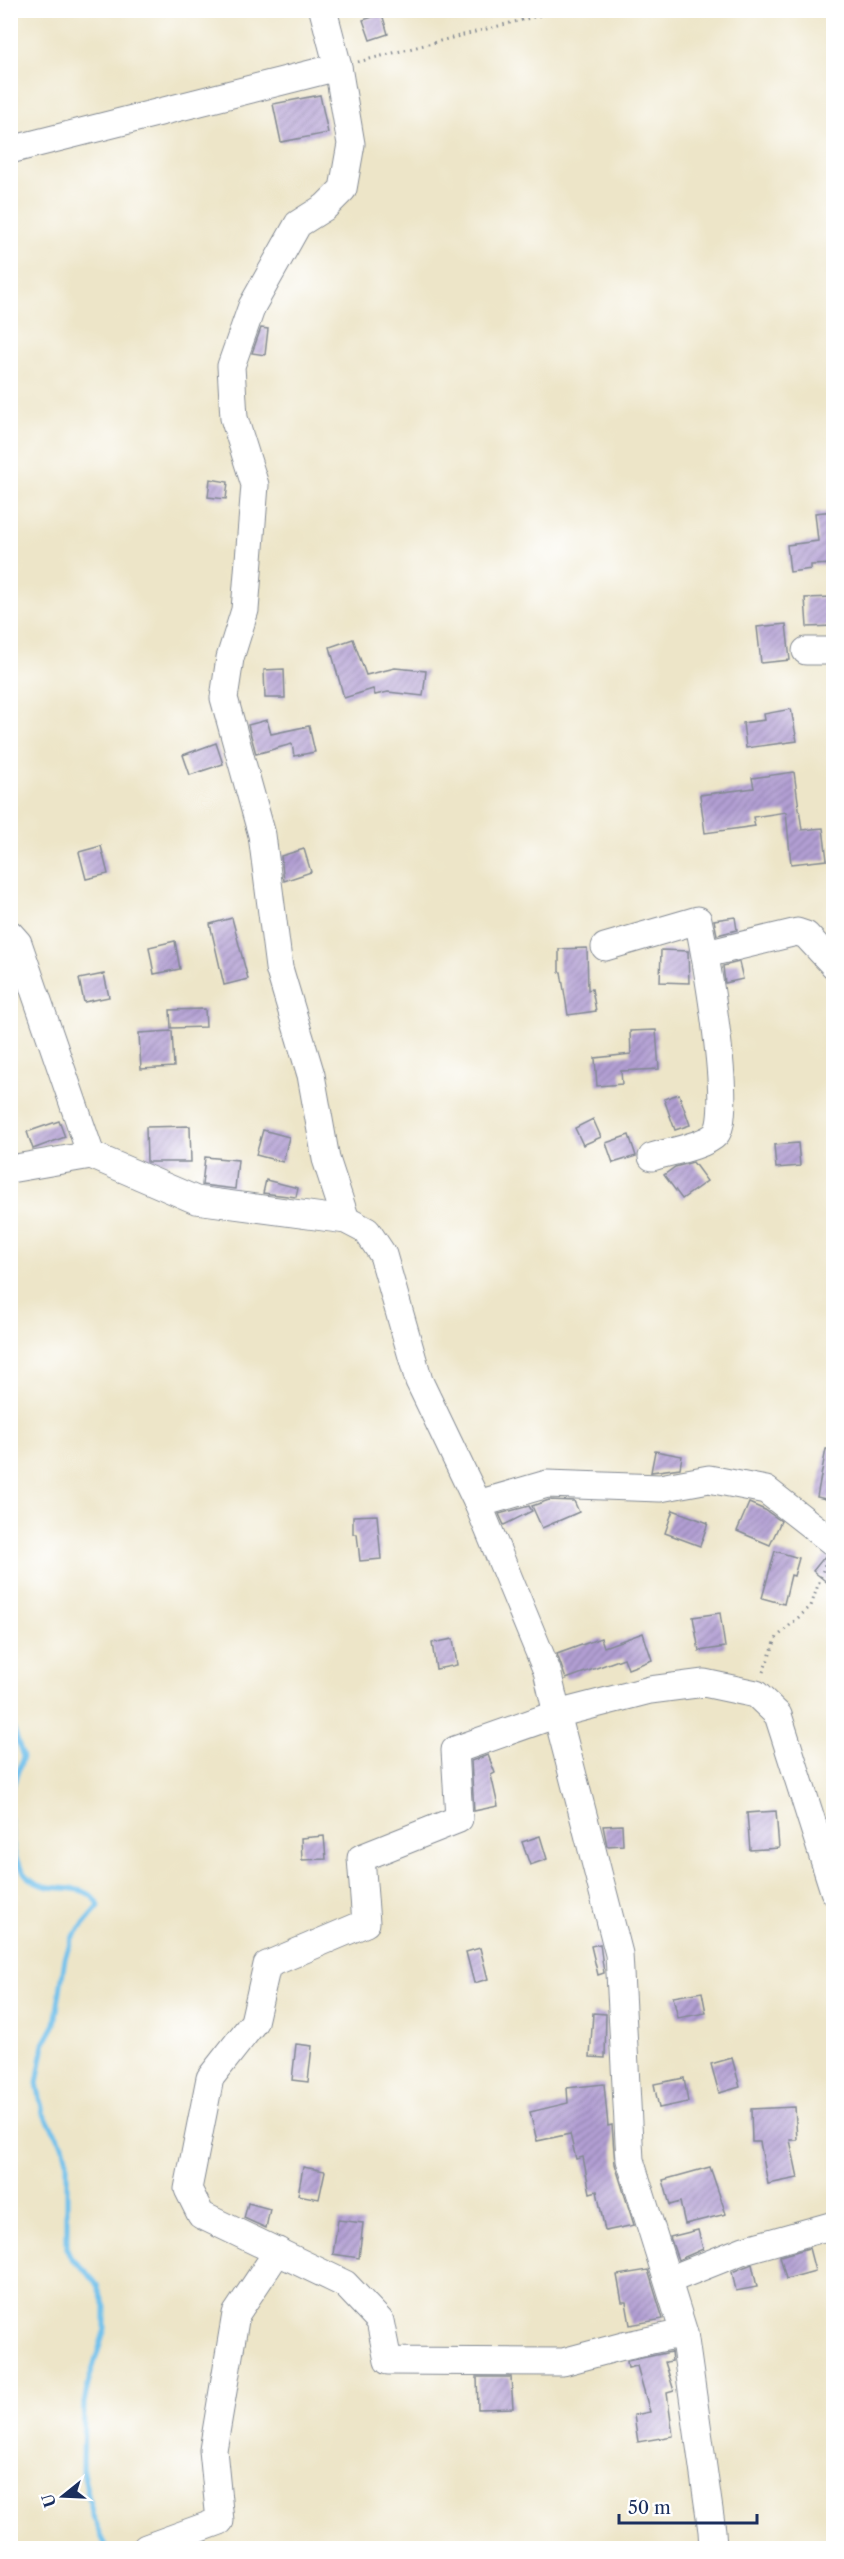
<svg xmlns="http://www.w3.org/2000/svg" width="844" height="2559" viewBox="0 0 844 2559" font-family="'Libre Caslon Text',serif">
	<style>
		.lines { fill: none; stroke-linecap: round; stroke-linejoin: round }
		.stream { stroke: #71c1ec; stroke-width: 5 }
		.building { fill: url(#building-hatch) }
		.minor-casing { stroke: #848a93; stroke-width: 29 }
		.path { stroke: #848a93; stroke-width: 3; stroke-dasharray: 1.5 4.5; stroke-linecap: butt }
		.minor { stroke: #fff; stroke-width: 27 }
	</style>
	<defs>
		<pattern id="building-hatch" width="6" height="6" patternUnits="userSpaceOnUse" patternTransform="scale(1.5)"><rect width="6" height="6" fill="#b29fd3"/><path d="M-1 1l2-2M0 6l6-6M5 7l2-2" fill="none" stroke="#9082ae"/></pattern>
	</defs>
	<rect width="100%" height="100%" fill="#fff"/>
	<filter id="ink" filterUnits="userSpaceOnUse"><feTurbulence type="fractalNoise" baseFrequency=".0167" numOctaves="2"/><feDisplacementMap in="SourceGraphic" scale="12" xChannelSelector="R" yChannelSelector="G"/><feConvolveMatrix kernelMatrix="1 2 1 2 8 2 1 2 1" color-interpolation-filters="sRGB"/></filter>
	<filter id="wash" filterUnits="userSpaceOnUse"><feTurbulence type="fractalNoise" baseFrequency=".008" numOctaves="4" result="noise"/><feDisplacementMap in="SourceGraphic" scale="24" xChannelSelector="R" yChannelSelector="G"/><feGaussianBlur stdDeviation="1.35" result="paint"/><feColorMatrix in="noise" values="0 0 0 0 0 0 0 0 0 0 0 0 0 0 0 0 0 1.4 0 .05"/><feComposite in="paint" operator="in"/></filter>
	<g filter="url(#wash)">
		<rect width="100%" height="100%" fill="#ede5c8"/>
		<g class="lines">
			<g class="stream">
				<polyline points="10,1719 23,1757 10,1794"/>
				<path d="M10 1818C12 1832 11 1850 18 1863 21 1868 28 1878 33 1881 54 1895 87 1879 99 1906L72 1938 65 1958 55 2024 44 2044 37 2083 43 2113 63 2145 67 2161V2249L71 2258 88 2273 97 2285 105 2307V2329L89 2380 84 2403 83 2473 93 2516 107 2548"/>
			</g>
		</g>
		<g id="blocks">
			<g class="building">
				<polygon points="382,14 388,34 370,40 363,20"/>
				<polygon points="320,95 328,133 281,142 273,104"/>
				<polygon points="261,328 268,329 265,355 252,353"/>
				<polygon points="210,479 228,482 226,499 208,497"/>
				<polygon points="834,511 834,564 811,565 811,569 790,572 787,545 818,541 815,513"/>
				<polygon points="834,597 834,626 807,627 805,598"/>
				<polygon points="786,624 790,660 761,663 757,627"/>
				<polygon points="353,639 366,675 395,668 426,671 423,696 388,692 375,695 373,689 344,698 330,647"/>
				<polygon points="284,669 285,698 265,698 264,670"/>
				<polygon points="791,709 797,741 746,748 743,723 765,720 764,714"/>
				<polygon points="267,720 271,734 309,726 315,752 294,756 292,744 256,754 248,725"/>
				<polygon points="216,743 223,764 190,775 183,755"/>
				<polygon points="794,772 802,830 823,828 827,860 791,864 786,812 753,817 755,826 705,833 700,795 754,788 752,778"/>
				<polygon points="101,846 108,874 86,879 79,852"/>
				<polygon points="304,849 311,872 284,881 281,856"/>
				<polygon points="735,917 737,930 717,935 714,920"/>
				<polygon points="232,918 248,979 224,985 210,924"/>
				<polygon points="175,941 180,969 154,974 149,947"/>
				<polygon points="587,948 588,990 592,989 596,1011 568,1015 561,972 559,972 559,949"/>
				<polygon points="661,950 688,951 689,983 660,982"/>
				<polygon points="739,962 743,979 725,983 723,966"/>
				<polygon points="104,974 109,997 84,1002 79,979"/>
				<polygon points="205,1009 206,1027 171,1028 170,1010"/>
				<polygon points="656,1030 659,1069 621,1071 622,1084 597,1086 595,1058 631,1054 630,1031"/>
				<polygon points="172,1031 174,1067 141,1069 139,1033"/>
				<polygon points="679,1094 690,1125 675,1130 664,1099"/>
				<polygon points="593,1119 601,1137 583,1145 575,1128"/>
				<polygon points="59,1121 65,1137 33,1149 27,1132"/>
				<polygon points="190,1126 191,1162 147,1162 146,1127"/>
				<polygon points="263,1130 289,1137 283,1162 256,1155"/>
				<polygon points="629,1135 636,1156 613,1163 606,1143"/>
				<polygon points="798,1143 800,1166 776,1168 774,1145"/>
				<polygon points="205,1157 238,1160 235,1189 202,1185"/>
				<polygon points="693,1162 707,1181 682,1199 664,1175 675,1167"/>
				<polygon points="266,1180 298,1188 296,1197 263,1193"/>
				<polygon points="826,1449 834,1449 834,1501 817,1497"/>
				<polygon points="655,1451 682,1456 680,1468 651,1472"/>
				<polygon points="549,1500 574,1501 579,1512 542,1528 532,1506"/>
				<polygon points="749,1503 765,1510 781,1521 770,1545 737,1531"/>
				<polygon points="529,1506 532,1511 504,1525 499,1514"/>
				<polygon points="673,1510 708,1523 700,1546 665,1533"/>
				<polygon points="377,1515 381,1559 360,1561 357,1534 353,1534 353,1516"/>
				<polygon points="775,1551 799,1558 794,1576 791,1575 784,1604 762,1598"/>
				<polygon points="825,1556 834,1558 834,1588 813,1571"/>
				<polygon points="720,1613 725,1647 699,1651 693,1617"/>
				<polygon points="643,1633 652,1660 628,1669 624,1658 566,1679 557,1654 601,1638 604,1647"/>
				<polygon points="453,1639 457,1665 436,1669 432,1643"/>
				<polygon points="488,1755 495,1773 491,1775 498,1806 474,1811 471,1761"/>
				<polygon points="776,1811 779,1848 750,1850 747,1813"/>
				<polygon points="622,1825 623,1845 607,1846 603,1826"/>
				<polygon points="324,1836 326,1859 302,1860 301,1838"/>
				<polygon points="540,1836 547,1859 530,1865 522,1842"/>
				<polygon points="600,1944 604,1973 598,1975 591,1946"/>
				<polygon points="480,1948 488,1979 474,1983 466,1952"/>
				<polygon points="702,1992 706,2013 678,2018 673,1997"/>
				<polygon points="593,2013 606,2014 605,2058 590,2057"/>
				<polygon points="296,2044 312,2046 308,2082 292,2080"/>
				<polygon points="732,2058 740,2087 719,2093 711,2064"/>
				<polygon points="684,2078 688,2102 659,2108 654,2084"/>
				<polygon points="604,2084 608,2126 612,2125 615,2164 634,2225 605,2231 597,2191 590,2193 583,2157 576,2159 570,2134 537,2141 530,2112 568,2103 567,2088"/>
				<polygon points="795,2107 797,2140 790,2140 798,2178 768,2184 760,2142 752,2142 751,2109"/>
				<polygon points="303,2167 325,2171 319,2199 298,2195"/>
				<polygon points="710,2167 726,2214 685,2224 680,2202 670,2205 663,2180"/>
				<polygon points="248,2203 270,2209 266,2228 244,2218"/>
				<polygon points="338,2220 363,2223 359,2258 333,2254"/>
				<polygon points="698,2230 703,2249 678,2260 670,2237"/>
				<polygon points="809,2248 815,2271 786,2279 780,2256"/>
				<polygon points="752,2264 757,2287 736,2291 732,2272"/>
				<polygon points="648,2270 663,2319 630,2325 626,2302 622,2302 617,2275"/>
				<polygon points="671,2352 672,2361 665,2362 674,2391 667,2393 673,2436 638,2442 634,2415 650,2412 637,2366 628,2368 627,2361"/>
				<polygon points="477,2377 511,2377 513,2408 478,2409"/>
			</g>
		</g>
	</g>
	<g filter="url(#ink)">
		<use href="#blocks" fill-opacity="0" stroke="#848a93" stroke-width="1.5"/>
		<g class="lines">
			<g class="minor-casing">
				<g id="minor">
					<polyline points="323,10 338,67 351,144 343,189 325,207 298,224 252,306 231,366 234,418 255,485 245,610 230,658 224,698 262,835 279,968 311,1075 326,1159 346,1220"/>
					<polyline points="10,150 338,67"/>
					<polyline points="806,651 834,651"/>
					<polyline points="10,934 18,943 91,1155"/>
					<path d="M605 947 698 920C705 951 734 1114 716 1134 705 1146 668 1152 652 1157"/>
					<polyline points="706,954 797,932 806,935 834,965"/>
					<polyline points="10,1169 91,1155 196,1200 346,1220 367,1231 383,1255 419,1381 478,1504 547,1671 557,1714 650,1690 704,1683 756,1694 778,1715 834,1891"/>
					<polyline points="478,1504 547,1484 660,1488 709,1479 766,1490 834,1543"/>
					<polyline points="669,2280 744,2250 834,2225"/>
					<polyline points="684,2333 623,2346 563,2362 388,2361 380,2321 345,2284 201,2215 188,2189 210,2078 254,2022 267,1965 366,1923 361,1858 459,1819 455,1750 557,1714 619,1954 630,2160 684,2333 712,2531 713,2548"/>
					<polyline points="146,2548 220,2521 213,2450 236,2314 278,2251"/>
				</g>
			</g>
			<g class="path">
				<polyline points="358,62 561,10"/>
				<polyline points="763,1672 777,1637 811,1606 825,1564"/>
			</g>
			<use href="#minor" class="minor"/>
		</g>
	</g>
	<rect width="844" height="2559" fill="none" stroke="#fff" stroke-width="36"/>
	<g transform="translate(63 2496) rotate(252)" stroke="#ffffff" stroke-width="4.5" paint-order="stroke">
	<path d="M0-4.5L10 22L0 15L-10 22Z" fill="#1b2f5e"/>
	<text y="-9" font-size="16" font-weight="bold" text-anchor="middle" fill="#1b2f5e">U</text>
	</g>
	<path d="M619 2514v9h138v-9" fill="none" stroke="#1b2f5e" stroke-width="3"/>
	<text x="628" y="2514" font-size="18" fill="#1b2f5e" stroke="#ffffff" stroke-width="4.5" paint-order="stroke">50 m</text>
</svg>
